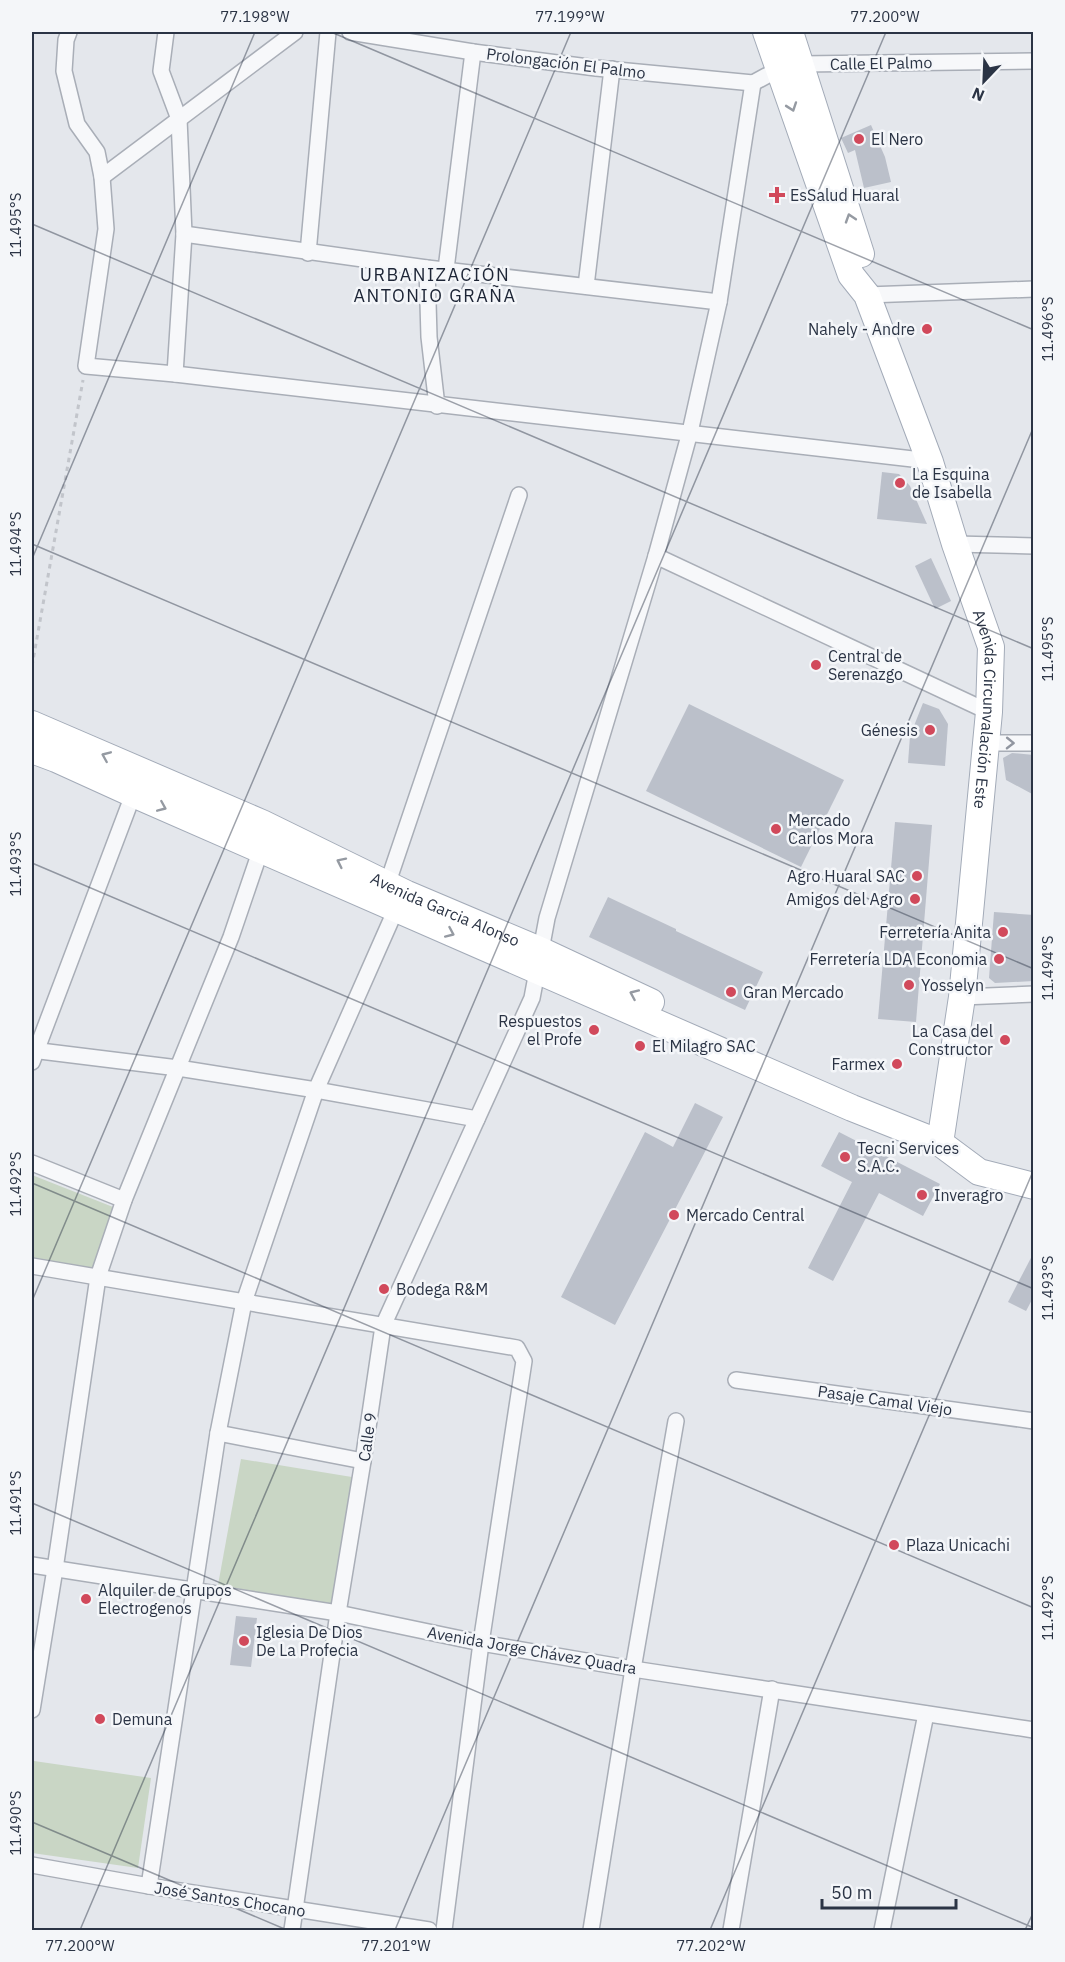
<svg xmlns="http://www.w3.org/2000/svg" width="1065" height="1962" viewBox="0 0 1065 1962" font-family="'IBM Plex Sans',sans-serif">
	<style>
		.green { fill: #c9d6c5 }
		.building { fill: #bbc0ca }
		.lines { fill: none; stroke-linecap: round; stroke-linejoin: round }
		.minor-casing { stroke: #a9aeb7; stroke-width: 18 }
		.primary-casing { stroke: #a3abb8; stroke-width: 28 }
		.path { stroke: #c2c5cb; stroke-width: 3; stroke-dasharray: 4.5 4.5; stroke-linecap: butt }
		.minor { stroke: #f7f8fa; stroke-width: 15 }
		.primary { stroke: #fff; stroke-width: 26 }
		.oneway { stroke: #959aa2 }
		.oneway2 { stroke: #9196a0 }
		.ticks { fill: none; stroke: #2b3445; stroke-width: 1.5; stroke-opacity: 0.45 }
		.poi-dot { fill: #d1495b; stroke: #f4f6f9; stroke-width: 2 }
		.labels { text-anchor: middle; dominant-baseline: central; stroke-width: 5; stroke-linejoin: round; paint-order: stroke }
		.street-label { font-size: 16px; fill: #2b3445; stroke: #f4f6f9 }
		.poi-label { font-size: 16px; fill: #2b3445; stroke: #f4f6f9; text-anchor: start }
		.neighbourhood-label { font-size: 18px; letter-spacing: 1.5px; fill: #1d2536; stroke: #f4f6f9 }
		.neatline { fill: none; stroke: #2b3445; stroke-width: 2 }
		.ticks-label { font-size: 15px; text-anchor: middle; fill: #2b3445 }
	</style>
	<rect width="100%" height="100%" fill="#e4e7ec"/>
	<g class="green">
		<polygon points="32,1175 113,1207 119,1219 96,1269 32,1259"/>
		<polygon points="241,1459 358,1478 336,1606 218,1585"/>
		<polygon points="34,1761 151,1778 138,1868 32,1853 32,1779"/>
	</g>
	<g class="building">
		<polygon points="871,125 885,157 891,182 864,188 855,150 848,153 841,138"/>
		<polygon points="882,472 899,474 910,486 927,524 877,519"/>
		<polygon points="931,558 951,601 935,609 915,566"/>
		<polygon points="923,703 939,709 948,724 945,766 908,763 910,736"/>
		<polygon points="689,704 844,780 801,867 646,791"/>
		<polygon points="1012,753 1034,755 1034,795 1006,780 1003,758"/>
		<polygon points="895,822 932,825 916,1022 878,1019"/>
		<polygon points="608,897 676,929 676,931 763,972 745,1010 589,937"/>
		<polygon points="994,912 1034,915 1034,981 995,983 989,978"/>
		<polygon points="695,1103 723,1117 615,1325 561,1297 645,1132 673,1147"/>
		<polygon points="839,1132 940,1184 923,1216 879,1193 833,1281 808,1268 852,1182 821,1166"/>
		<polygon points="1034,1252 1034,1296 1026,1311 1008,1302"/>
		<polygon points="236,1616 257,1618 251,1667 230,1665"/>
	</g>
	<g class="lines">
		<g class="minor-casing">
			<g id="minor">
				<polyline points="69,32 66,40 64,71 77,124 97,152 102,177 106,229 86,366 175,374 930,461"/>
				<polyline points="166,32 161,71 179,119 184,234 175,374"/>
				<polyline points="350,32 473,52 596,68 753,83 779,69 801,64 1034,61"/>
				<polyline points="102,177 295,32"/>
				<polyline points="184,234 427,268 719,302"/>
				<polyline points="308,253 328,32"/>
				<polyline points="427,268 429,337 437,406"/>
				<polyline points="446,269 473,52"/>
				<polyline points="586,286 612,69"/>
				<polyline points="867,295 1034,289"/>
				<polyline points="955,544 1034,546"/>
				<polyline points="656,556 989,712"/>
				<polyline points="986,743 1034,743"/>
				<polyline points="387,885 519,495"/>
				<polyline points="962,997 1034,994"/>
				<polyline points="32,1050 178,1068 316,1090 477,1119"/>
				<polyline points="32,1062 136,787"/>
				<polyline points="32,1163 124,1200"/>
				<polyline points="32,1266 517,1348 524,1361 481,1643 444,1930"/>
				<polyline points="736,1380 1034,1421"/>
				<polyline points="218,1433 363,1461"/>
				<polyline points="32,1565 338,1613 481,1643 633,1669 1034,1730"/>
				<polyline points="32,1710 55,1569 98,1277 124,1200 231,937 261,849 261,842"/>
				<polyline points="32,1865 149,1886 429,1930"/>
				<polyline points="149,1886 218,1433 244,1302 316,1090 396,909"/>
				<polyline points="292,1930 338,1613 363,1461 383,1326 532,998 547,918 656,556 690,432 719,302 753,83"/>
				<polyline points="591,1930 633,1669 676,1421"/>
				<polyline points="731,1930 772,1689"/>
				<polyline points="882,1930 926,1714"/>
			</g>
		</g>
		<g class="primary-casing">
			<g id="primary">
				<path id="s1" d="M766 32 851 275 867 295 930 462 955 544 991 647 989 712 962 997 940 1143"/>
				<polyline points="790,32 861,254"/>
				<path id="s2" d="M32 724 262 823 407 894 542 951 651 1002"/>
				<polyline points="32,750 56,759 133,794 852,1108 940,1143 979,1172 1034,1186"/>
			</g>
		</g>
		<polyline class="path" points="32,666 83,380"/>
		<use href="#minor" class="minor"/>
		<use href="#primary" class="primary"/>
	</g>
	<defs><path id="oneway-chevron" d="M-2-3.5L2.5 0L-2 3.5" fill="none" stroke-width="1.6" stroke-linecap="round" stroke-linejoin="round" transform="scale(1.5)"/></defs>
	<g class="oneway">
		<use href="#oneway-chevron" transform="translate(792 107) rotate(71)"/>
		<use href="#oneway-chevron" transform="translate(850 218) rotate(-108)"/>
		<use href="#oneway-chevron" transform="translate(106 756) rotate(-157)"/>
		<use href="#oneway-chevron" transform="translate(162 807) rotate(23)"/>
		<use href="#oneway-chevron" transform="translate(341 862) rotate(-154)"/>
		<use href="#oneway-chevron" transform="translate(450 933) rotate(24)"/>
		<use href="#oneway-chevron" transform="translate(634 994) rotate(-156)"/>
	</g>
	<use class="oneway2" href="#oneway-chevron" transform="translate(1010 743) rotate(1)"/>
	<path class="ticks" d="M331 32 1034 330M32 224 1034 649M32 544 1034 969M32 559 255 32M32 863 1034 1289M32 1183 1034 1608M32 1301 571 32M32 1503 1034 1928M32 1822 287 1930M80 1930 886 32M395 1930 1034 426M710 1930 1034 1169M1025 1930 1034 1911"/>
	<g class="poi-dot">
		<circle cx="859" cy="139" r="6"/>
		<path d="M774 186h6v6h6v6h-6v6h-6v-6h-6v-6h6z"/>
		<circle cx="927" cy="329" r="6"/>
		<circle cx="900" cy="483" r="6"/>
		<circle cx="816" cy="665" r="6"/>
		<circle cx="930" cy="730" r="6"/>
		<circle cx="776" cy="829" r="6"/>
		<circle cx="917" cy="876" r="6"/>
		<circle cx="915" cy="899" r="6"/>
		<circle cx="1003" cy="932" r="6"/>
		<circle cx="999" cy="959" r="6"/>
		<circle cx="909" cy="985" r="6"/>
		<circle cx="731" cy="992" r="6"/>
		<circle cx="594" cy="1030" r="6"/>
		<circle cx="1005" cy="1040" r="6"/>
		<circle cx="640" cy="1046" r="6"/>
		<circle cx="897" cy="1064" r="6"/>
		<circle cx="845" cy="1157" r="6"/>
		<circle cx="922" cy="1195" r="6"/>
		<circle cx="674" cy="1215" r="6"/>
		<circle cx="384" cy="1289" r="6"/>
		<circle cx="894" cy="1545" r="6"/>
		<circle cx="86" cy="1599" r="6"/>
		<circle cx="244" cy="1641" r="6"/>
		<circle cx="100" cy="1719" r="6"/>
	</g>
	<g class="labels">
		<g class="street-label">
			<text transform="translate(566 63) rotate(7)">Prolongación El Palmo</text>
			<text transform="translate(881 63) rotate(-1)">Calle El Palmo</text>
			<text stroke="none"><textPath href="#s1" startOffset="718">Avenida Circunvalación Este</textPath></text>
			<text stroke="none"><textPath href="#s2" startOffset="453">Avenida Garcia Alonso</textPath></text>
			<text transform="translate(885 1400) rotate(8)">Pasaje Camal Viejo</text>
			<text transform="translate(367 1437) rotate(-82)">Calle 9</text>
			<text transform="translate(532 1650) rotate(10)">Avenida Jorge Chávez Quadra</text>
			<text transform="translate(230 1899) rotate(9)">José Santos Chocano</text>
		</g>
		<g class="poi-label">
			<text x="871" y="139">El Nero</text>
			<text x="790" y="195">EsSalud Huaral</text>
			<text x="915" y="329" text-anchor="end">Nahely - Andre</text>
			<text x="912" y="474">La Esquina<tspan x="912" dy="18">de Isabella</tspan></text>
			<text x="828" y="656">Central de<tspan x="828" dy="18">Serenazgo</tspan></text>
			<text x="918" y="730" text-anchor="end">Génesis</text>
			<text x="788" y="820">Mercado<tspan x="788" dy="18">Carlos Mora</tspan></text>
			<text x="905" y="876" text-anchor="end">Agro Huaral SAC</text>
			<text x="903" y="899" text-anchor="end">Amigos del Agro</text>
			<text x="991" y="932" text-anchor="end">Ferretería Anita</text>
			<text x="987" y="959" text-anchor="end">Ferretería LDA Economia</text>
			<text x="921" y="985">Yosselyn</text>
			<text x="743" y="992">Gran Mercado</text>
			<text x="582" y="1021" text-anchor="end">Respuestos<tspan x="582" dy="18">el Profe</tspan></text>
			<text x="993" y="1031" text-anchor="end">La Casa del<tspan x="993" dy="18">Constructor</tspan></text>
			<text x="652" y="1046">El Milagro SAC</text>
			<text x="885" y="1064" text-anchor="end">Farmex</text>
			<text x="857" y="1148">Tecni Services<tspan x="857" dy="18">S.A.C.</tspan></text>
			<text x="934" y="1195">Inveragro</text>
			<text x="686" y="1215">Mercado Central</text>
			<text x="396" y="1289">Bodega R&amp;M</text>
			<text x="906" y="1545">Plaza Unicachi</text>
			<text x="98" y="1590">Alquiler de Grupos<tspan x="98" dy="18">Electrogenos</tspan></text>
			<text x="256" y="1632">Iglesia De Dios<tspan x="256" dy="18">De La Profecia</tspan></text>
			<text x="112" y="1719">Demuna</text>
		</g>
		<g class="neighbourhood-label">
			<text x="435" y="274">URBANIZACIÓN<tspan x="435" dy="21">ANTONIO GRAÑA</tspan></text>
		</g>
	</g>
	<rect width="1065" height="1962" fill="none" stroke="#f4f6f9" stroke-width="66"/>
	<g transform="translate(984 81) rotate(203)" stroke="#f4f6f9" stroke-width="4.5" paint-order="stroke">
	<path d="M0-4.5L10 22L0 15L-10 22Z" fill="#2b3445"/>
	<text y="-9" font-size="16" font-weight="bold" text-anchor="middle" fill="#2b3445">N</text>
	</g>
	<path d="M822 1899v9h134v-9" fill="none" stroke="#2b3445" stroke-width="3"/>
	<text x="831" y="1899" font-size="18" fill="#2b3445" stroke="#f4f6f9" stroke-width="4.5" paint-order="stroke">50 m</text>
	<rect x="33" y="33" width="999" height="1896" class="neatline"/>
	<g class="ticks-label">
		<text x="255" y="22">77.198°W</text>
		<text x="570" y="22">77.199°W</text>
		<text x="885" y="22">77.200°W</text>
		<text transform="translate(16 225) rotate(-90)" y="5">11.495°S</text>
		<text transform="translate(1048 329) rotate(-90)" y="5">11.496°S</text>
		<text transform="translate(16 544) rotate(-90)" y="5">11.494°S</text>
		<text transform="translate(1048 649) rotate(-90)" y="5">11.495°S</text>
		<text transform="translate(16 864) rotate(-90)" y="5">11.493°S</text>
		<text transform="translate(1048 968) rotate(-90)" y="5">11.494°S</text>
		<text transform="translate(16 1184) rotate(-90)" y="5">11.492°S</text>
		<text transform="translate(1048 1288) rotate(-90)" y="5">11.493°S</text>
		<text transform="translate(16 1503) rotate(-90)" y="5">11.491°S</text>
		<text transform="translate(1048 1608) rotate(-90)" y="5">11.492°S</text>
		<text transform="translate(16 1823) rotate(-90)" y="5">11.490°S</text>
		<text x="80" y="1951">77.200°W</text>
		<text x="396" y="1951">77.201°W</text>
		<text x="711" y="1951">77.202°W</text>
	</g>
</svg>
